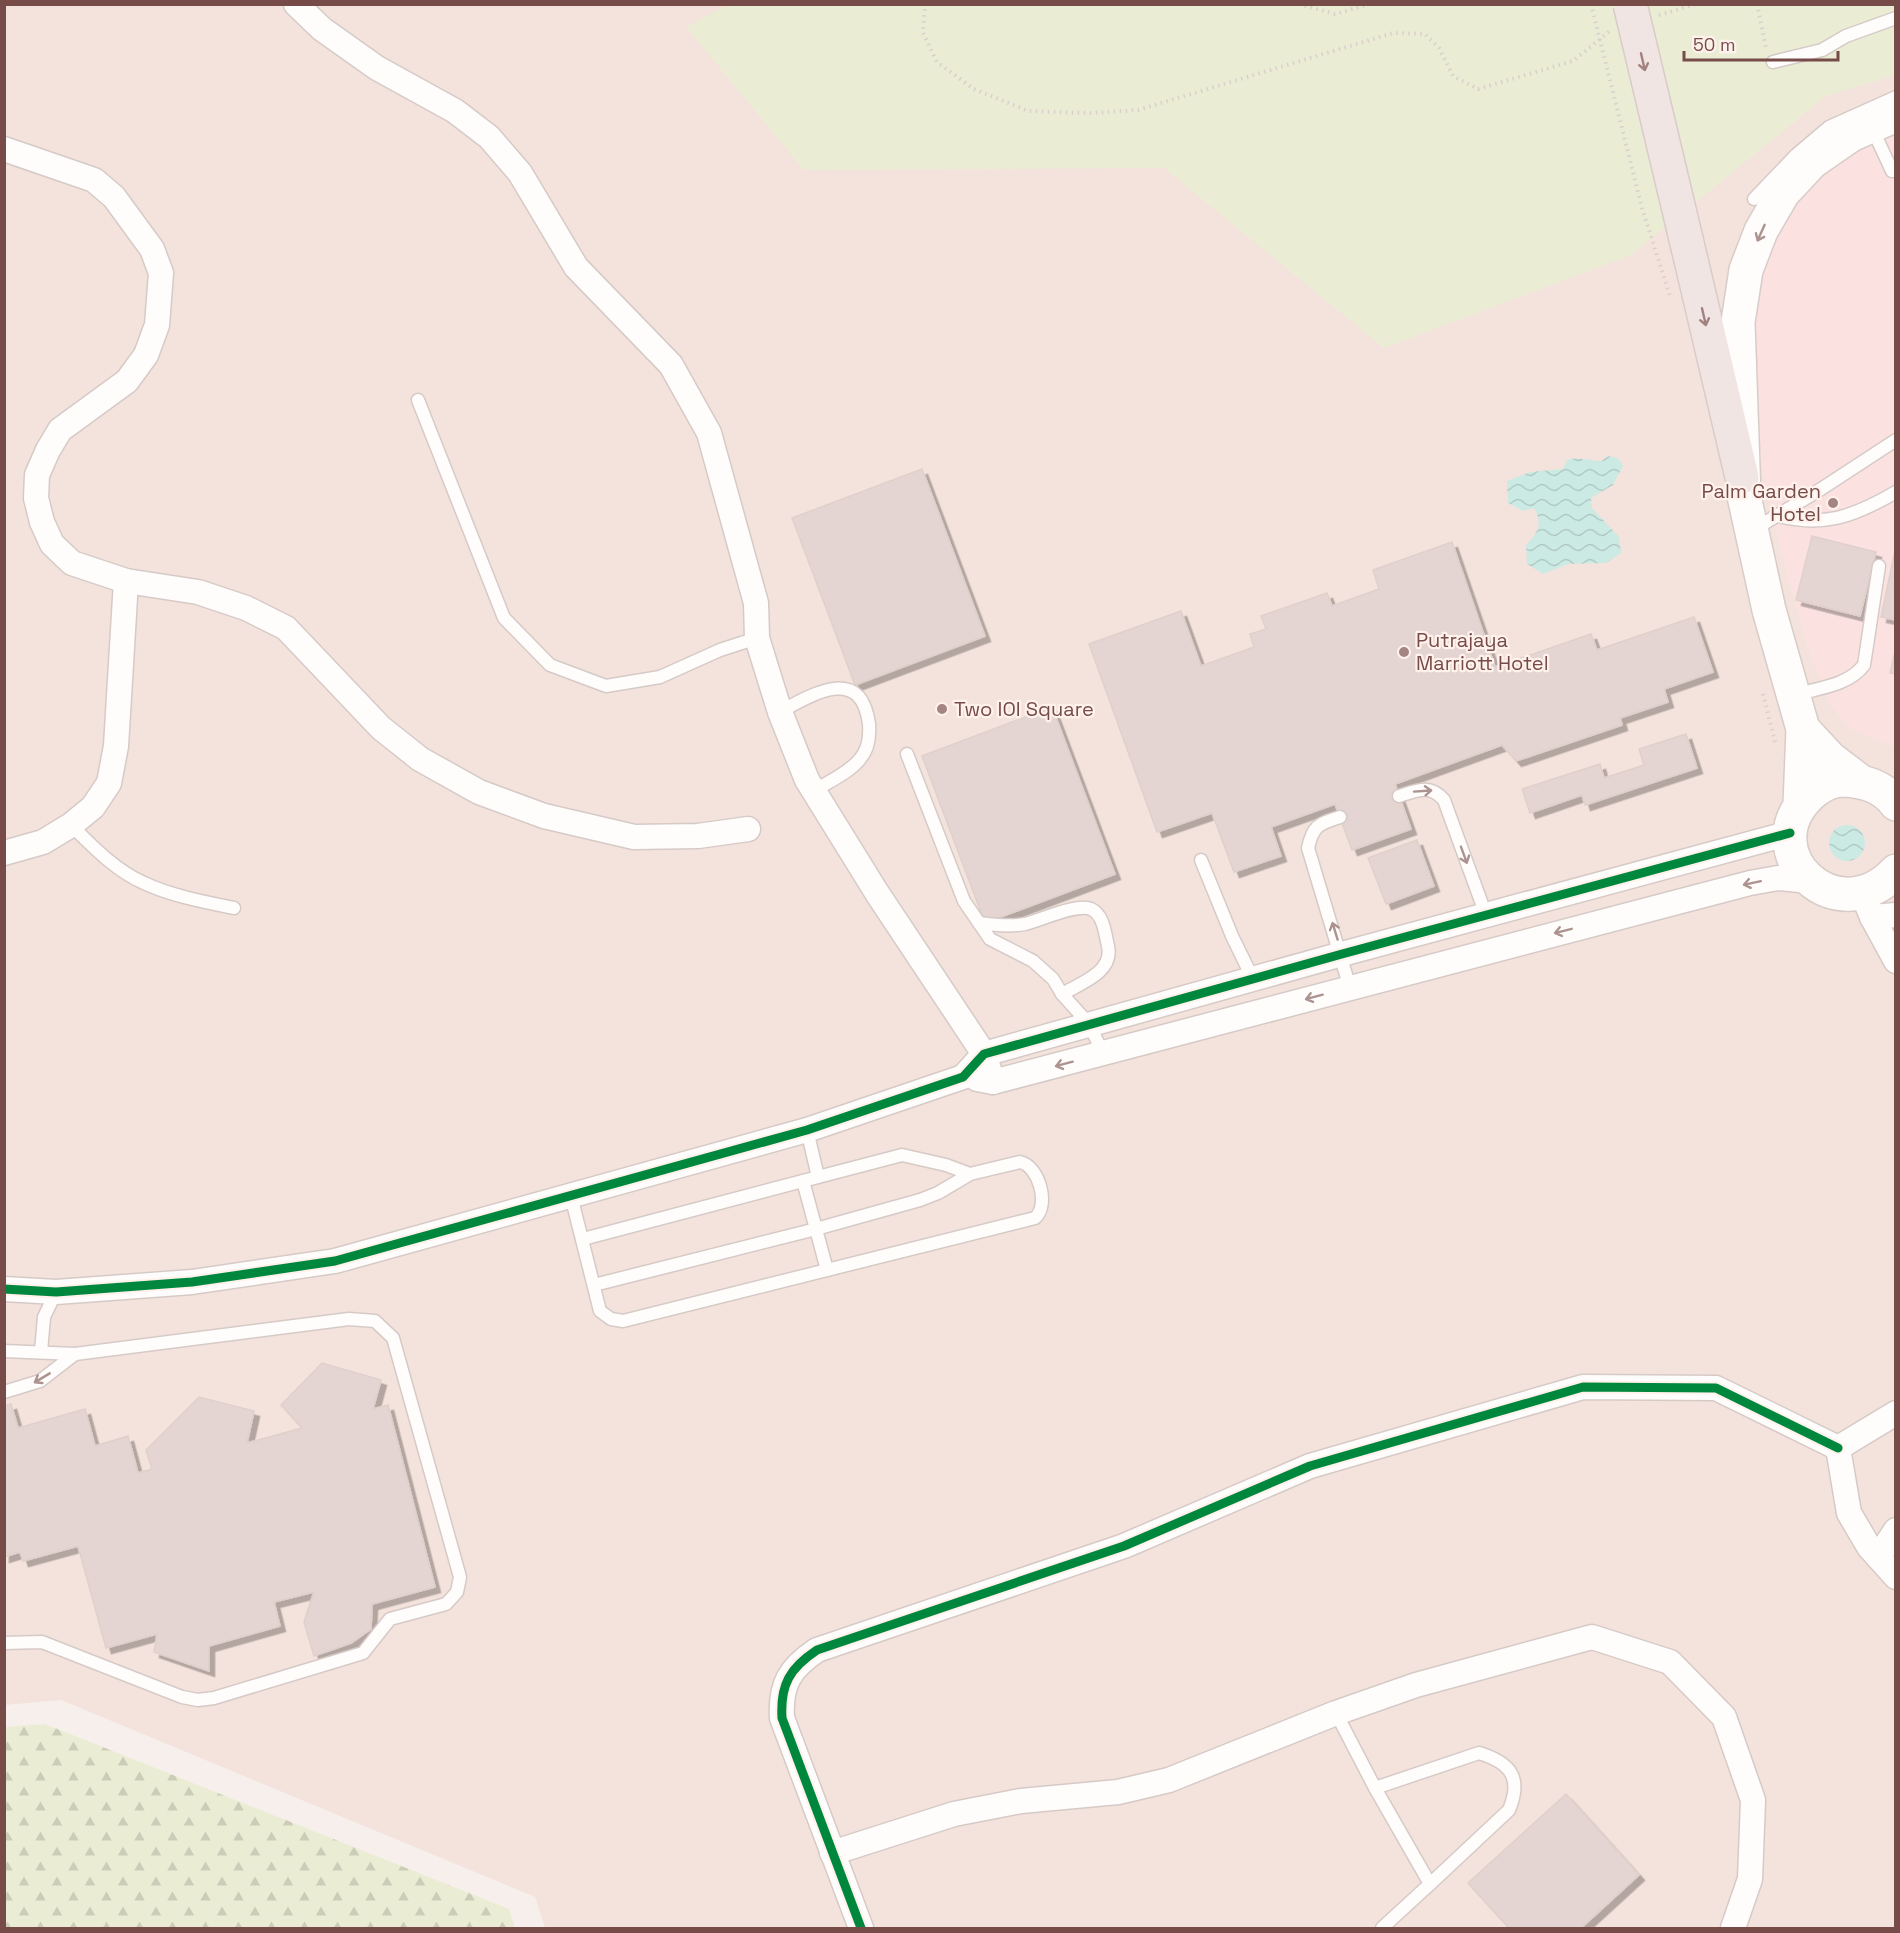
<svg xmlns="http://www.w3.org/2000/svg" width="1900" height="1933" viewBox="0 0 1900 1933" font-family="'Space Grotesk',sans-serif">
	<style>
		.residential { fill: #f4e3dc }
		.commercial { fill: #fbe2e1 }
		.green { fill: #eaedd4 }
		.forest { fill: url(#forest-firs) }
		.water { fill: url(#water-waves) }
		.building { fill: #e4d5d2; stroke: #e0d0cc; stroke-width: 1.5; filter: url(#shadow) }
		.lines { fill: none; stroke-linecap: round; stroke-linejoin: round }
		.lane-casing { stroke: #d6cac7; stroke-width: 15 }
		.street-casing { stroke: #d6cac7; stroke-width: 27 }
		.secondary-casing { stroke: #d8ccc8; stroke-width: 36 }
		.highway-casing { stroke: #d9cbc9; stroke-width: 36 }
		.path { stroke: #dacfcd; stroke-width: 4; stroke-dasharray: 1.5 4.5; stroke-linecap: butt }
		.lane { stroke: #fefdfc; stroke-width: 12 }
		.street { stroke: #fefdfc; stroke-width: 24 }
		.secondary { stroke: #fefdfc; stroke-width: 33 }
		.highway { stroke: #f1e5e4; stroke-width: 33 }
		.highway-bridge-casing { stroke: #d9cbc9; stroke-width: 36; stroke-linecap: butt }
		.highway-bridge { stroke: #f1e5e4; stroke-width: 33 }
		.cycleway-casing { stroke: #fff2ec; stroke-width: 13 }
		.cycleway { stroke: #00873e; stroke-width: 9 }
		.oneway { stroke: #a2827f }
		.oneway2 { stroke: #ad9390 }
		.poi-dot { fill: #a48581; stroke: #fff2ec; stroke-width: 2 }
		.labels { text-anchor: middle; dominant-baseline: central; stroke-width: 4.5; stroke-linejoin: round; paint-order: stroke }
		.poi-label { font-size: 20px; fill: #774c48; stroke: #fff2ec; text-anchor: start }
	</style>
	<defs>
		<pattern id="forest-firs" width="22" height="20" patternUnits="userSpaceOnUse" patternTransform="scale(1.5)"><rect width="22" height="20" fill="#eaedd4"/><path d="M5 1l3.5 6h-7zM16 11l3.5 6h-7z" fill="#cccdb8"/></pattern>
		<pattern id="water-waves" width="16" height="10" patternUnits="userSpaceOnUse" patternTransform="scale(1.5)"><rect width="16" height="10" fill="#cbeae4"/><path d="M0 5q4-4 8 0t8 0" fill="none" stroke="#b2cac5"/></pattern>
		<filter id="shadow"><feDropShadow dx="5.5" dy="5.5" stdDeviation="0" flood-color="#0004"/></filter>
	</defs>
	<rect width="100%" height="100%" fill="#f7efeb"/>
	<polygon class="residential" points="5,5 1895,5 1895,1928 545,1928 535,1897 61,1700 5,1705"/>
	<polygon class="commercial" points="1895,133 1895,747 1850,729 1830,704 1810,654 1786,570 1754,436 1754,300 1763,260 1783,219 1817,181 1861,149"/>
	<polygon class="green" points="729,4 1895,4 1896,75 1826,96 1631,255 1384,348 1164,168 804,170 686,27"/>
	<polygon class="forest" points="45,1724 509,1909 515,1928 5,1928 5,1727"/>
	<g class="water">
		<path d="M1607 456 1618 458 1623 466 1613 485 1591 498 1592 508 1619 537 1621 553 1606 563 1568 564 1543 574 1527 564 1526 545C1538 533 1543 524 1534 508L1523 511 1508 503 1507 481 1530 472 1563 469 1567 460C1579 456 1589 461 1602 461Z"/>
		<circle cx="1847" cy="843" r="18"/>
	</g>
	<g class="building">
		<polygon points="922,469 985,636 855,685 792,518"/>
		<polygon points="1812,536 1876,552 1860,616 1796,600"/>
		<polygon points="1452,542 1495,667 1591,634 1597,650 1694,617 1713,672 1664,689 1668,702 1620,718 1622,725 1516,761 1502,745 1395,784 1411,829 1352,850 1335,804 1271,827 1281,856 1234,872 1212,813 1157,832 1089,644 1181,611 1201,666 1254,647 1250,634 1266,629 1261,616 1327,593 1332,606 1379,589 1373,570"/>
		<polygon points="1894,555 1896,555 1896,620 1881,617"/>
		<polygon points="1896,647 1896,674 1890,673"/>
		<polygon points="1052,707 1115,874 985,923 922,756"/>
		<polygon points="1686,734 1697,768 1585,805 1582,795 1530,813 1522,789 1600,764 1604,778 1644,765 1639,749"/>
		<polygon points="1417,840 1434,886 1386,904 1368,858"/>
		<polygon points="322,1363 381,1380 373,1409 388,1405 435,1587 372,1604 371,1629 351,1643 314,1656 304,1622 314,1592 274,1602 280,1626 209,1646 209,1671 154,1652 157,1634 106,1648 78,1546 23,1561 20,1552 4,1557 4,1406 11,1404 18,1428 85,1409 95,1446 128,1436 138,1473 152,1469 146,1450 199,1397 254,1411 247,1443 302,1428 281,1405"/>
		<polygon points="1566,1794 1639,1875 1581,1928 1509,1928 1468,1883"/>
	</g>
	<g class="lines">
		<g class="lane-casing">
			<g id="lane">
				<polyline points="1773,62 1822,50 1846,36 1896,18"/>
				<polyline points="1871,126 1892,171"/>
				<polyline points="1754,199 1796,155 1829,127 1896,97"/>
				<polyline points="418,400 504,618 550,665 606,686 660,677 720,650 757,638"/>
				<path d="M1775 515C1823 528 1853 517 1896 492"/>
				<polyline points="1753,530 1821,489 1896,440"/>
				<path d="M1794 695C1818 688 1848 686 1864 665L1879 566"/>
				<path d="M780 712C814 693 861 665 869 724 870 737 869 749 860 759 850 772 828 782 814 791"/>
				<polyline points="907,754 964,901 990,939 1033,961 1053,979 1062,994 1089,1024 1103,1053"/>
				<path d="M1399 796C1418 790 1430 784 1444 800L1486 915"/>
				<path d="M1340 817C1319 824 1313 825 1308 848L1350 988"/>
				<path d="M71 825C92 846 116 871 144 883 172 896 204 902 234 908"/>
				<polyline points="1201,860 1232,936 1253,979"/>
				<path d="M979 923C994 925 1010 927 1025 924 1041 920 1077 903 1091 909 1104 915 1105 934 1108 946 1114 972 1081 983 1062 994"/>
				<polyline points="818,1177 902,1155 946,1165 970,1174"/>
				<path d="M571 1196 600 1311 611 1319 623 1321 1035 1218C1050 1205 1039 1166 1020 1162L970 1174 938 1193 920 1200 816 1229 803 1181"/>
				<polyline points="583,1239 818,1177 807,1130"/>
				<polyline points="594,1285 816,1229 827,1270"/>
				<polyline points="4,1351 75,1354 349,1319 375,1321 393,1338 460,1577 457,1592 446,1604 390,1619 363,1653 214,1698 198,1700 182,1697 42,1642 4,1643"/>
				<polyline points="41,1352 44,1317 56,1292"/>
				<polyline points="4,1392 40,1381 75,1354"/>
				<polyline points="1336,1713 1375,1788 1430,1884 1382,1928"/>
				<path d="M1375 1788 1479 1753C1512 1763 1522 1779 1509 1810L1430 1884"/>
			</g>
		</g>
		<g class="street-casing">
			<g id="street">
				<polyline points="296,4 322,29 377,68 455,111 489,137 520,173 576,267 671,365 709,433 756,603 757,638 780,712 807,780 877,893 984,1054 993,1082"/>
				<polyline points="4,149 94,180 114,197 152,249 161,273 157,325 146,355 127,381 60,430 48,450 37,475 36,498 42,522 52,544 72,563 126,581 198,592 246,608 286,628 381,728 420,759 479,792 544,816 634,837 698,836 748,829"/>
				<polyline points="4,853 43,842 71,825 93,807 109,783 116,746 126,581"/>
				<polyline points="1862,893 1872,917 1896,961"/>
				<polyline points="1872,917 1896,915"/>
				<polyline points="977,1079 993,1082 1750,883 1778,878 1810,881"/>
				<polyline points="4,1289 56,1292 192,1282 335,1261 807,1130 963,1077 984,1054 1342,954 1790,833"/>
				<polyline points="1838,1448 1849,1513 1869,1547 1896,1577"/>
				<polyline points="1838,1448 1896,1413"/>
				<polyline points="1878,1557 1896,1530"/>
				<polyline points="832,1853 954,1814 1021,1801 1118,1792 1169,1780 1336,1713 1416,1685 1592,1637 1670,1662 1724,1717 1753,1800 1750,1879 1733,1928"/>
				<path d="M861 1928 782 1718C780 1684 790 1668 817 1650L1124 1546 1310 1466 1583 1387 1716 1388 1838 1448"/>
			</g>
		</g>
		<g class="secondary-casing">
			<g id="secondary">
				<polyline points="1803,729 1830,758 1860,781"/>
				<path d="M1896 804C1883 786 1864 781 1843 780 1831 780 1819 787 1810 795 1750 852 1837 935 1896 871"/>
				<polyline points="1800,805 1803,729 1769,610 1744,496 1738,322 1746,270 1761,231 1783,193 1812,162 1851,135 1896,115"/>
			</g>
		</g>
		<g class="highway-casing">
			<polyline id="highway" points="1691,260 1742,477"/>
		</g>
		<g class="path">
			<polyline points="927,4 925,6 923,33 937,62 974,89 1028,111 1090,113 1138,110 1393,33 1425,34 1439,48 1453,76 1478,89 1573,61 1610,31"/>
			<polyline points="1299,4 1335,14 1370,4"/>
			<polyline points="1591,4 1642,208 1670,296"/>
			<polyline points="1757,4 1766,48"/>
			<polyline points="1659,15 1696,4"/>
			<polyline points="1763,694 1775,742"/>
		</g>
		<use href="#lane" class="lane"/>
		<use href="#street" class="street"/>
		<use href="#secondary" class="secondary"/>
		<use href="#highway" class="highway"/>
		<g class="highway-bridge-casing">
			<polyline id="highway-bridge" points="1630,4 1691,260"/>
		</g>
		<use href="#highway-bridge" class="highway-bridge"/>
		<g class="cycleway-casing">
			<g id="cycleway">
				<polyline points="4,1289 56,1292 192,1282 335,1261 807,1130 963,1077 984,1054 1342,954 1790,833"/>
				<path d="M861 1928 782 1718C780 1684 790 1668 817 1650L1124 1546 1310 1466 1583 1387 1716 1388 1838 1448"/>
			</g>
		</g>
		<use href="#cycleway" class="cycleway"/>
	</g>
	<defs><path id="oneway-shaft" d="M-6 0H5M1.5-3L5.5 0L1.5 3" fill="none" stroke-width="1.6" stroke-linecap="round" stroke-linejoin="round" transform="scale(1.5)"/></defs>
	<g class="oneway">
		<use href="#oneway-shaft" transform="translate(1643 62) rotate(77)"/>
		<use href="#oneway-shaft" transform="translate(1704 317) rotate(77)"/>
	</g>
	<g class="oneway2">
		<use href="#oneway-shaft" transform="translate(1761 233) rotate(114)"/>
		<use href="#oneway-shaft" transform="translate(1423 791) rotate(-4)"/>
		<use href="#oneway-shaft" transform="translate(1464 855) rotate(70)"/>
		<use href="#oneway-shaft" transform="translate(1752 883) rotate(168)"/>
		<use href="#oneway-shaft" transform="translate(1335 931) rotate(-107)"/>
		<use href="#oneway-shaft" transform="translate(1563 931) rotate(166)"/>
		<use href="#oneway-shaft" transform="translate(1314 997) rotate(165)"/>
		<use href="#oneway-shaft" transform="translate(1064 1064) rotate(165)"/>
		<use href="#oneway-shaft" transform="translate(42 1378) rotate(149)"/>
	</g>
	<g class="poi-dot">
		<circle cx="1833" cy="503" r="6"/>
		<circle cx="1404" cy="652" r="6"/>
		<circle cx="942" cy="709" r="6"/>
	</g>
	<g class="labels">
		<g class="poi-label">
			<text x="1821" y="491" text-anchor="end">Palm Garden<tspan x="1821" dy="23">Hotel</tspan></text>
			<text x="1416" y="640">Putrajaya<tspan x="1416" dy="23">Marriott Hotel</tspan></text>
			<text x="954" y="709">Two IOI Square</text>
		</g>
	</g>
	<rect width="1900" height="1933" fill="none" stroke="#774c48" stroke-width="12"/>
	<path d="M1684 51v9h154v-9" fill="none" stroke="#774c48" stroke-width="3"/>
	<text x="1693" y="51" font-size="18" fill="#774c48" stroke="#fff2ec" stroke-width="4.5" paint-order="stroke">50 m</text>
</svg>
